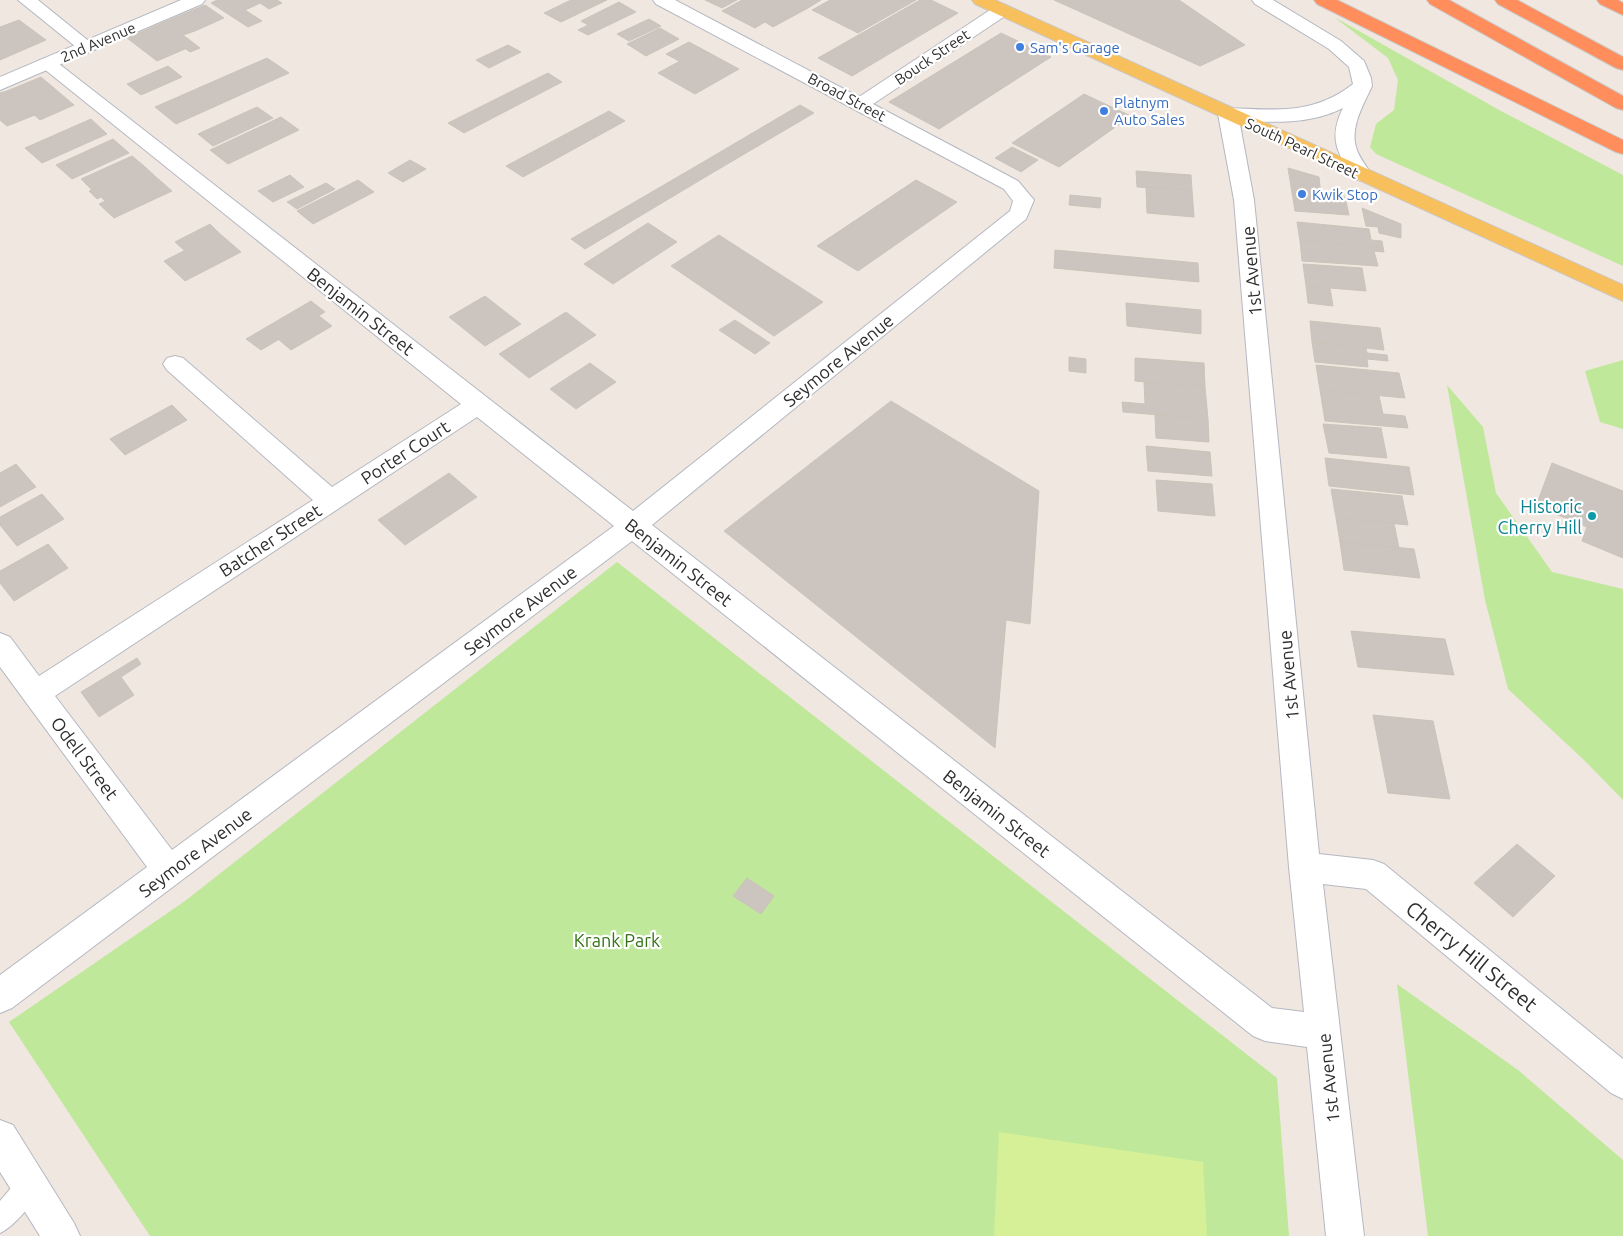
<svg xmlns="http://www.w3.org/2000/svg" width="1623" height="1236" viewBox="0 0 1623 1236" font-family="Ubuntu,sans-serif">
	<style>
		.green { fill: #bfe89b }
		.pitch { fill: #d5f096 }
		.building { fill: #cbc4bf; stroke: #ccc3b9 }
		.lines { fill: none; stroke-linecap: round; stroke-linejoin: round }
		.lane-casing { stroke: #b4b8c2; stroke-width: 2 }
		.street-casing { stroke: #b4b8c2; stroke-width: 2 }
		.secondary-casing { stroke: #b4b8c2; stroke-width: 2 }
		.primary-casing { stroke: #c9c9c9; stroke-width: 2 }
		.highway-casing { stroke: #c9c9c9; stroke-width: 2 }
		.lane { fill: #fff; fill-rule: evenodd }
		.street { fill: #fff; fill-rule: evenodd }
		.secondary { fill: #fff; fill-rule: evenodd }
		.primary { fill: #f8c05c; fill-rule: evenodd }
		.highway { fill: #ff8e5c; fill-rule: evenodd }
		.shop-dot { fill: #3f7fe0; stroke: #fff; stroke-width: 2 }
		.culture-dot { fill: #0f9aa8; stroke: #fff; stroke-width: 2 }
		.labels { text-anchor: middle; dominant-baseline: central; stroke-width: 4.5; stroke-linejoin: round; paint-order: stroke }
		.far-street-label { font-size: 15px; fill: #2e2e2e; stroke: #fff }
		.far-shop-label { font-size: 15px; fill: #366cbe; stroke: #fff; text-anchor: start }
		.street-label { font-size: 18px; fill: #2e2e2e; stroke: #fff }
		.culture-label { font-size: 18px; fill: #0d838f; stroke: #fff; text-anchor: end }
		.park-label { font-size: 18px; fill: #357217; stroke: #fff }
		.near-street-label { font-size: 21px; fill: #2e2e2e; stroke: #fff }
	</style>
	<rect width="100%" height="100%" fill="#f0e7e0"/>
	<g class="green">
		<polygon points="1334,17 1501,111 1623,175 1623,266 1376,154 1370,147 1376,124 1394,110 1398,80 1388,58"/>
		<polygon points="1623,360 1623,429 1600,422 1585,371"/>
		<polygon points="1447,385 1483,427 1496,493 1552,572 1623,589 1623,800 1585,761 1508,689 1485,600"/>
		<polygon points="617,562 1277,1078 1289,1236 150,1236 9,1022 185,901"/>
		<polygon points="1397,984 1518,1070 1623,1160 1623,1236 1428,1236"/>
	</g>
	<polygon class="pitch" points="999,1132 1203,1162 1207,1236 994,1236"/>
	<g class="building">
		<polygon points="217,0 245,0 254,6 245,10 262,21 248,27 211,3"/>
		<polygon points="245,0 277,0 282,3 269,9 260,3 254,6"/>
		<polygon points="571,0 607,0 561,22 544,13"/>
		<polygon points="705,0 737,0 722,8"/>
		<polygon points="742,0 792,0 808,8 773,27 765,22 755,28 722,11"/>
		<polygon points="792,0 821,0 808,8"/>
		<polygon points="830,0 916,0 858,33 812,10"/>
		<polygon points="920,0 931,0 958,13 852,76 818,58"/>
		<polygon points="1054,0 1179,0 1245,45 1200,66"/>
		<polygon points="619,2 636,12 588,35 578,30 588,25 581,21"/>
		<polygon points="205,5 224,18 195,31 176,17"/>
		<polygon points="176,17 195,31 183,35 200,48 190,52 155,26"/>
		<polygon points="649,19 661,26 629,41 617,34"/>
		<polygon points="19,20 46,40 0,60 0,27"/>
		<polygon points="155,26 185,49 157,61 127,38"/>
		<polygon points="660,28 679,39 646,56 627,44"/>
		<polygon points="1001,33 1051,57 939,129 889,102"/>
		<polygon points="689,42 702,49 679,61 666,54"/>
		<polygon points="508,45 521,52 489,68 476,60"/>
		<polygon points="702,49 739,69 695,94 658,73"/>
		<polygon points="267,58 289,73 176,124 155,107"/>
		<polygon points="168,66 182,77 141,95 127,84"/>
		<polygon points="548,73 562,82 464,133 448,123"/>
		<polygon points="41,77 74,105 40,120 7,91"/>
		<polygon points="7,91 35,115 7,126 0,120 0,93"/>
		<polygon points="1084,94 1131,116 1059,167 1012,143"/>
		<polygon points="800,105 814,113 707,176 693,168"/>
		<polygon points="257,107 273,118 213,146 198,134"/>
		<polygon points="609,111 625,121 523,177 506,166"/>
		<polygon points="281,117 299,130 228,164 210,150"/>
		<polygon points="91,119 107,134 42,163 25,148"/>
		<polygon points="113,139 129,153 72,179 56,165"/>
		<polygon points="1012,147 1038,160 1021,172 995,158"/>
		<polygon points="132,156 144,166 92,190 81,179"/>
		<polygon points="410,160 426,169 403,182 388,173"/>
		<polygon points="144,166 156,177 105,201 101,197 97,199 89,191"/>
		<polygon points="693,168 707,176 585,249 571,239"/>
		<polygon points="1288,168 1319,177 1321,195 1345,197 1349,215 1295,211"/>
		<polygon points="1136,171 1191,175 1192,190 1137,187"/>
		<polygon points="290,175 304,187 273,202 258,191"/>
		<polygon points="156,177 172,191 114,218 99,204"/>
		<polygon points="358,180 374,192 313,224 297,211"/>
		<polygon points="916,180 957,202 858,271 817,246"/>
		<polygon points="326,183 335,189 297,209 287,202"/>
		<polygon points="1146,187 1192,190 1194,217 1147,213"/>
		<polygon points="1070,195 1101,198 1100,208 1069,205"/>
		<polygon points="1362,208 1401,224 1401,238 1379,233 1378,227 1366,226"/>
		<polygon points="1297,222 1369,229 1371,240 1382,241 1383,247 1300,241"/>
		<polygon points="648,223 677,242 613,284 584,264"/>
		<polygon points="210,224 219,233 185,251 175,242"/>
		<polygon points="219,233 241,252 185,281 164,261"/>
		<polygon points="719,235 823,302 774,336 671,266"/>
		<polygon points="1300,241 1383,247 1384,252 1374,251 1378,266 1302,261"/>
		<polygon points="1055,250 1198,263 1199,282 1054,268"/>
		<polygon points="1303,264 1362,268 1366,291 1306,286"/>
		<polygon points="1306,286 1330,288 1333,306 1308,303"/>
		<polygon points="485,296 521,324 485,346 449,317"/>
		<polygon points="311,301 325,312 261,350 246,339"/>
		<polygon points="1126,303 1201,310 1201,334 1127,326"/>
		<polygon points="566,312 596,335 529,378 499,354"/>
		<polygon points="319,316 332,326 291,350 278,339"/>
		<polygon points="735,320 770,343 755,354 719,330"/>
		<polygon points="1310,321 1380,328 1384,350 1312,342"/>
		<polygon points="1312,342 1366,348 1367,353 1387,355 1388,361 1367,359 1368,367 1315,362"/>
		<polygon points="1069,357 1086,359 1086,373 1069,371"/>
		<polygon points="1135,358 1204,363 1205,387 1135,381"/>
		<polygon points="590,363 616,382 576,409 550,389"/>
		<polygon points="1316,365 1399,373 1405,398 1320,390"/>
		<polygon points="1144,382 1205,387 1208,419 1123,412 1122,402 1145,404"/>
		<polygon points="1320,390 1379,396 1383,414 1405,416 1408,428 1325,421"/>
		<polygon points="891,401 1039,491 1030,624 1006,620 995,748 724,531"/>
		<polygon points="172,405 187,420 125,455 110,439"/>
		<polygon points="1155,415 1208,419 1209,442 1156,438"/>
		<polygon points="1323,424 1381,428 1387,458 1329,453"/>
		<polygon points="1146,446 1210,452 1212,476 1148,471"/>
		<polygon points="1325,458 1409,467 1414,495 1329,486"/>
		<polygon points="1552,463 1623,491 1623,558 1582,541 1587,527 1536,506"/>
		<polygon points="16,464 36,487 0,507 0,473"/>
		<polygon points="449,473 477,497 405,545 378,520"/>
		<polygon points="1156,480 1212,484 1215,516 1158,511"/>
		<polygon points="1331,489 1402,496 1408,525 1336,518"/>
		<polygon points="42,494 64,519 17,546 0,525 0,517"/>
		<polygon points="1336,518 1394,523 1399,548 1340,542"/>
		<polygon points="1340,542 1414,549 1420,578 1344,570"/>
		<polygon points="48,544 68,568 14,601 0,583 0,571"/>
		<polygon points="1351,631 1445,639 1454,675 1358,667"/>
		<polygon points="137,658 141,664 121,677 134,695 99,717 81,692"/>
		<polygon points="1373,715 1433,721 1450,799 1388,793"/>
		<polygon points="1517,844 1555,876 1513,917 1474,883"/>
		<polygon points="747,878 774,896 761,914 733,896"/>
	</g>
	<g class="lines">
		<g class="lane-casing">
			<path id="lane" d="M30 1172 39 1176 43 1185C36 1200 15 1226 0 1233V1201L21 1176Z"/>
		</g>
		<g class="street-casing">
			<g id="street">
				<polygon points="18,0 38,0 96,47 93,51 87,52 81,51"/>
				<path d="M653 0H675L859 97 996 6 1002 5 1008 6 1011 10 1008 14 873 104 1018 181 1034 200 1026 219 652 525 1272 1008 1304 1012 1289 867 1234 200 1218 114 1221 110 1228 108 1235 110 1238 114 1254 200 1319 854 1373 860 1384 864 1623 1059V1099L1611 1093 1366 889 1323 884 1364 1236H1326L1307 1047 1265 1041 1253 1036 632 541 12 1008 0 1013V975L147 867 0 667V633L10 637 39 676 313 500 167 370 163 364 167 358 175 356 183 358 332 487 461 404 38 64 40 60 47 58 54 60 633 511 1010 211 1013 201 1004 189 656 4ZM477 417 614 526 172 850 55 696Z"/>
				<polygon points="0,1120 13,1125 74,1223 80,1236 40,1236 0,1172"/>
			</g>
		</g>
		<g class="secondary-casing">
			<g id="secondary">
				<polygon points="181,0 205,0 202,4 0,90 0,77"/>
				<path d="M1252 0H1273L1341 41 1364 61 1371 78 1372 86C1364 104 1350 126 1356 147 1358 156 1367 167 1372 175L1369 179 1362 181 1355 179C1337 154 1328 138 1343 108 1308 126 1266 122 1228 120L1221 118 1218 114 1221 110 1228 108C1276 110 1313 115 1353 84L1349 67 1329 49 1255 4Z"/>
			</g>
		</g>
		<g class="primary-casing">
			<polygon id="primary" points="972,0 995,0 1623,285 1623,301 975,4"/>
		</g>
		<g class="highway-casing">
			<g id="highway">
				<polygon points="1314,0 1337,0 1623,140 1623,154 1616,152 1317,4"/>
				<polygon points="1427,0 1449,0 1623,96 1623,110 1616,108 1430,4"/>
				<polygon points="1495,0 1517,0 1623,57 1623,70 1616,68 1498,4"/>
				<polygon points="1597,0 1618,0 1623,3 1623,15 1600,4"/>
			</g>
		</g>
		<use href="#lane" class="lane"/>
		<use href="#street" class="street"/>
		<use href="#secondary" class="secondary"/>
		<use href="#primary" class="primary"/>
		<use href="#highway" class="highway"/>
	</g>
	<g class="shop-dot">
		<circle cx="1020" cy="47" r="5"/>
		<circle cx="1104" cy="111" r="5"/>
		<circle cx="1302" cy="194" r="5"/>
	</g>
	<circle class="culture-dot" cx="1592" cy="516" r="5"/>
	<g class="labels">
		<g class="far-street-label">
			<text transform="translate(98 42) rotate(-23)">2nd Avenue</text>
			<text transform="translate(932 57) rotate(-34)">Bouck Street</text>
			<text transform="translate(847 97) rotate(28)">Broad Street</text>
			<text transform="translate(1302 148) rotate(25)">South Pearl Street</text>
		</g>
		<g class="far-shop-label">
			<text x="1030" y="47">Sam's Garage</text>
			<text x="1114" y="102">Platnym<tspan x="1114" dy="17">Auto Sales</tspan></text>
			<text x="1312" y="194">Kwik Stop</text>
		</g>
		<g class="street-label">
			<text transform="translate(1251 271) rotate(-95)">1st Avenue</text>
			<text transform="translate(361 311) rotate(38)">Benjamin Street</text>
			<text transform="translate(838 360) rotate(-39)">Seymore Avenue</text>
			<text transform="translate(405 452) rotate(-33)">Porter Court</text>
			<text transform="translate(270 540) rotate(-33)">Batcher Street</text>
			<text transform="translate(679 562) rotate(38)">Benjamin Street</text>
			<text transform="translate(520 610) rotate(-37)">Seymore Avenue</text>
			<text transform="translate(1288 675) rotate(-95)">1st Avenue</text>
			<text transform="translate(85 758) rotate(53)">Odell Street</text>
			<text transform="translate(997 813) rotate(38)">Benjamin Street</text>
			<text transform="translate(195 852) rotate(-37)">Seymore Avenue</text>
			<text transform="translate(1328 1078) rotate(-96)">1st Avenue</text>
		</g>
		<g class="culture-label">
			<text x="1582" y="506">Historic<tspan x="1582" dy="21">Cherry Hill</tspan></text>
		</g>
		<g class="park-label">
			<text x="617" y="940">Krank Park</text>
		</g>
		<g class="near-street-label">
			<text transform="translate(1472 956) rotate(39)">Cherry Hill Street</text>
		</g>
	</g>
</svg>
